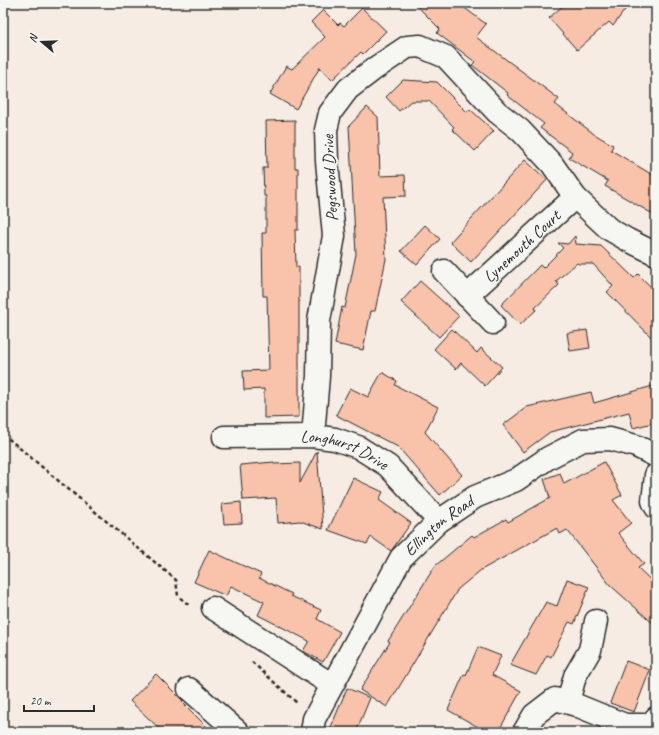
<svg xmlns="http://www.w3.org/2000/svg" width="659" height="735" viewBox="0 0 659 735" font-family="Caveat,sans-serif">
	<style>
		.building { fill: #f8c2ab; stroke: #2b2b2b }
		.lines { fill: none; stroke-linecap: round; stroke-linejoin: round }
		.minor-casing { stroke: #2b2b2b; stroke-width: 25 }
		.path { stroke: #2b2b2b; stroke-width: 2.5; stroke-dasharray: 4 3; stroke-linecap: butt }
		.minor { stroke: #f6f6f2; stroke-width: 22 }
		.labels { text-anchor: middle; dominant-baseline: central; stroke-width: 4; stroke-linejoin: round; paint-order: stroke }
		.street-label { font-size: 17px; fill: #2b2b2b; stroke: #f6f6f2 }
	</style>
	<rect width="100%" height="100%" fill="#f6ece4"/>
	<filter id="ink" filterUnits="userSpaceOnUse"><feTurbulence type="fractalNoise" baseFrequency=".025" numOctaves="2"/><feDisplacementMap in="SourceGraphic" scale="8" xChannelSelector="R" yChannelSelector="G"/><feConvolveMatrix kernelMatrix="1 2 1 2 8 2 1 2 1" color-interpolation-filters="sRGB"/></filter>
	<g filter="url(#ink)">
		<g class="building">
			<polygon points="414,3 458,3 486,24 476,37 559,99 555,104 594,134 613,145 611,150 656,177 656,216 605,186 608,181 569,158 572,152 540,128 544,124 507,95 508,93 472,65 475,62 437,33 440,29"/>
			<polygon points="566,3 630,3 613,26 609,22 577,50 549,18"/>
			<polygon points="362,8 386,31 363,54 361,52 332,80 320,67 296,109 270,94 286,66 292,69 325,37 311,22 323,10 338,25 340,23 344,26"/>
			<polygon points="403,80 437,82 467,112 470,109 494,131 475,151 452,129 454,127 429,101 411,101 399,111 386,97"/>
			<polygon points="367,107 378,117 380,176 405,175 406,196 383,197 386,259 375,311 371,311 363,350 335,344 342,307 345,308 356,254 349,126"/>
			<polygon points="295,120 295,168 298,168 298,230 295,230 296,267 299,267 299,417 264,418 264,389 244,390 243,371 269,370 267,296 263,296 262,233 266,233 266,196 264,196 263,168 267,168 266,121"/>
			<polygon points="525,160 547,180 471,262 450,242"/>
			<polygon points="425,225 440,239 417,265 401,251"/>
			<polygon points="575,236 576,244 601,246 634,278 638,274 656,292 656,342 607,292 613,286 593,264 579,264 577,263 556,281 559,285 535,308 536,310 520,325 501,305 540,265 543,268 563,248 558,243 568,244"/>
			<polygon points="420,281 459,316 439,337 401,302"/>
			<polygon points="452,329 477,353 481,348 502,367 485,386 461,363 456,369 434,349"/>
			<polygon points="587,330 590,348 570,351 567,333"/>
			<polygon points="382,372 397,381 395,385 438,407 425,432 462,475 440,495 398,447 336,415 350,388 368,397"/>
			<polygon points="656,385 656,422 633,428 629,412 550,432 523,452 503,425 527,407 591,392 594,403"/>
			<polygon points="317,451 323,529 300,521 278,523 276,498 243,500 240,465 274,462 274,464 300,463 300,483"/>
			<polygon points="604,462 622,495 613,500 631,523 618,533 644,564 638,568 656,585 656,626 610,585 567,530 560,534 557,528 481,570 458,589 387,707 360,690 390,642 388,641 435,566 472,535 474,537 506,519 508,522 550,498 544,479 560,473 564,484"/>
			<polygon points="353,478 383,492 379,500 411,523 391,551 371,537 367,544 328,530"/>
			<polygon points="241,502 242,523 224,524 222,504"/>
			<polygon points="209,550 261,574 259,578 292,594 291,596 321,610 317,619 340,632 323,662 303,651 309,641 258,615 264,602 231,586 226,596 194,582"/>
			<polygon points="567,579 589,587 574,624 569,622 551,657 547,655 536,675 510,665 546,602 557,606"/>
			<polygon points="478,647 501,656 492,675 521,691 498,732 487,732 448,710 464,674 466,675"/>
			<polygon points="626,661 650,670 634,712 610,703"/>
			<polygon points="156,674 183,701 182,702 212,732 163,732 130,701"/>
			<polygon points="347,688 370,698 356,732 329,732"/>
		</g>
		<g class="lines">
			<g class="minor-casing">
				<g id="minor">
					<polyline points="444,271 493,323"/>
					<path id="s1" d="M467 296 575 197"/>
					<polyline points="313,436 318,376 319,321 334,236 327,161 326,130 330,113 348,89 374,69 407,47 420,46 446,57 497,112 520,130 552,164 575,197 609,229 628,240 656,254"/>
					<path id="s2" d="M224 437 313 436 335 439 358 447 388 466 439 521"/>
					<polyline points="656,475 653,501 656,507"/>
					<polyline points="213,608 332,685"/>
					<polyline points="189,689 238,732"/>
					<polyline points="568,702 575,676 590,650 596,621"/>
					<path id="s3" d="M312 732 314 719 401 558 439 521 475 497 516 480 548 458 583 440 610 439 636 446 656 456"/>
					<polyline points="524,732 534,715 555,699 576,705 625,725 650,725 656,718"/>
				</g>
			</g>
			<g class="path">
				<polyline points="3,434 176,580 178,596 190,606"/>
				<polyline points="252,662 297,703"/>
			</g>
			<use href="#minor" class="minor"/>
		</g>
	</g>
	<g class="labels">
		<g class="street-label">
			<text transform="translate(330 178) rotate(-93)">Pegswood Drive</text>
			<text stroke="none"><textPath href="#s1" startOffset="74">Lynemouth Court</textPath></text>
			<text stroke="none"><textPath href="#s2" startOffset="123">Longhurst Drive</textPath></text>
			<text stroke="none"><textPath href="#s3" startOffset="246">Ellington Road</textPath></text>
		</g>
	</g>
	<rect width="659" height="735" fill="none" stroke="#f6f6f2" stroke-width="16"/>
	<rect x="8" y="8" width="643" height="719" fill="none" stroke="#2b2b2b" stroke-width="1.5" filter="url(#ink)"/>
	<g transform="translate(42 42) rotate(289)" stroke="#f6f6f2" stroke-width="3" paint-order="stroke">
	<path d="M0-3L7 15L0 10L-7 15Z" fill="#2b2b2b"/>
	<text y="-6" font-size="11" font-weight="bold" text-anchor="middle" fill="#2b2b2b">N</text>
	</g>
	<path d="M24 705v6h70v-6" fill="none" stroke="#2b2b2b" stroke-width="2"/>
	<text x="30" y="705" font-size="12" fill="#2b2b2b" stroke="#f6f6f2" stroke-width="3" paint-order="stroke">20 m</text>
</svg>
